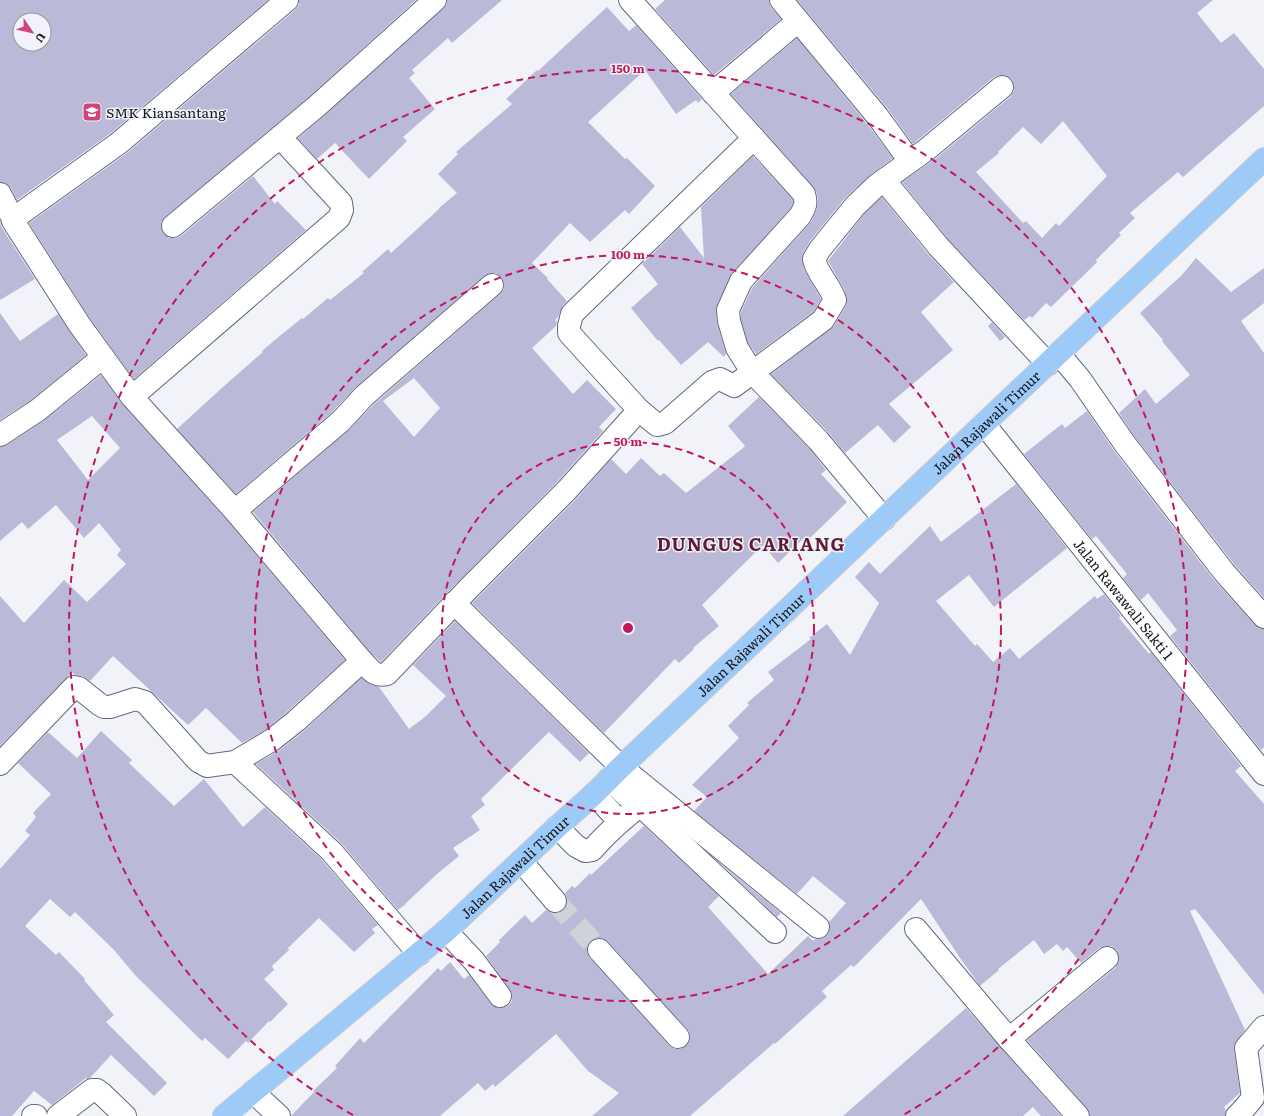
<svg xmlns="http://www.w3.org/2000/svg" width="1264" height="1116" viewBox="0 0 1264 1116" font-family="Literata,serif">
	<style>
		.building { fill: #bbb9d8; fill-rule: evenodd }
		.lines { fill: none; stroke-linecap: round; stroke-linejoin: round }
		.minor-tunnel { stroke: #d0d2d8; stroke-width: 22; stroke-dasharray: 22 11; stroke-linecap: butt }
		.minor-casing { stroke: #606983; stroke-width: 24 }
		.major-casing { stroke: #d0d0d2; stroke-width: 24 }
		.minor { stroke: #fff; stroke-width: 22 }
		.major { stroke: #9ecaf8; stroke-width: 22 }
		.ring { fill: none; stroke: #c2185b; stroke-width: 2; stroke-dasharray: 7 5 }
		.labels { text-anchor: middle; dominant-baseline: central; stroke-width: 3; stroke-linejoin: round; paint-order: stroke }
		.poi-label { font-size: 14px; fill: #121620; stroke: #f1f3f9; text-anchor: start }
		.street-label { font-size: 14px; fill: #121620; stroke: #f1f3f9 }
		.district-label { font-size: 18px; font-weight: bold; letter-spacing: 1px; fill: #5f1c34; stroke: #f1f3f9 }
		.centre { fill: #c2185b; stroke: #f1f3f9; stroke-width: 2 }
		.ring-label { font-size: 12px; text-anchor: middle; font-weight: bold; fill: #c2185b; stroke: #f1f3f9; stroke-width: 3; stroke-linejoin: round; paint-order: stroke }
	</style>
	<rect width="100%" height="100%" fill="#f1f3f9"/>
	<g class="building">
		<path d="M0 0H268L111 133 17 200 11 188 7 184 0 182ZM20 20H44V44H20Z"/>
		<polygon points="299,0 416,0 309,97 165,217 161,222 161,228 164,234 169,238 176,238 181,236 253,176 275,204 277,201 306,230 134,379 89,317 29,223 127,153 295,10 299,5"/>
		<polygon points="447,0 502,0 452,43 448,38 412,70 415,73 409,78 435,109 403,137 407,141 369,179 335,143 317,159 298,138 325,115 443,9 447,4"/>
		<polygon points="665,0 769,0 771,8 781,19 714,75 655,9"/>
		<path d="M797 0H1213L1197 13 1221 43 1234 33 1264 69V106L1183 177 1178 172 1130 213 1135 218 1119 233 1121 235 1096 260 1097 262 1084 275 1051 307 1046 303 1032 318 1030 316 1024 320 947 238 902 182 934 160 1010 97 1014 91V85L1012 79 1006 75H1000L994 77 913 144 888 109ZM1063 121 1107 176 1059 226 1056 223 1042 238 1026 221 1023 223 976 172 999 153 998 152 1023 127 1041 144Z"/>
		<path d="M607 7 629 31 636 25 702 99 698 103 696 100 676 114 645 70 588 122 625 159 627 158 655 186 629 214 625 210 590 242 570 223 532 263 548 278 547 279 567 301 563 305 558 317 555 320 557 322 556 326 532 348 573 394 587 380 616 409 599 427 603 431 558 481 445 595 381 662 371 653 253 512 349 430 373 405 500 294 504 289V283L501 277 496 273H490L484 276 356 387 332 412 236 494 177 429 224 386 263 352 262 351 276 339 302 318 303 319 328 298 330 300 364 273 362 272 388 249 391 253 439 209V208L457 193 438 174 458 154 456 152 512 104 506 99 537 70 538 71ZM414 378 440 408 414 437 383 401Z"/>
		<polygon points="797,38 868,125 893,158 870,175 846,197 810,241 803,253 802,258 804,269 821,299 814,311 756,354 748,343 741,319 741,312 752,288 811,222 817,209 818,198 816,191 813,186 731,94"/>
		<polygon points="753,156 793,200 793,203 790,209 732,273 717,305 716,311 717,324 726,354 724,357 708,342 681,365 659,340 658,341 631,308 658,284 642,264 680,227 704,258 701,207"/>
		<polygon points="882,197 928,254 954,282 921,312 953,350 889,404 911,427 894,443 878,425 845,453 827,431 771,374 830,330 834,326 846,306 847,301 844,289 828,261 864,214"/>
		<polygon points="0,221 2,228 35,279 0,300"/>
		<polygon points="1196,258 1231,292 1264,268 1264,303 1241,321 1264,353 1264,598 1234,564 1135,437 1119,413 1145,389 1156,404 1190,375 1162,341 1163,340 1140,313 1182,275"/>
		<polygon points="0,313 20,341 58,314 86,355 31,400 0,420"/>
		<polygon points="992,322 1005,337 1000,341 988,326"/>
		<path d="M101 375 123 405 226 519 345 660 288 711 265 730 242 743 206 708 188 725 113 656 90 681 82 676 75 675 72 672 0 746V596L24 623 64 580 87 602 126 564 117 555 121 550 99 523 84 538 56 505 28 529 22 522 0 541V447L7 445 45 420ZM92 416 120 448 88 480 57 440Z"/>
		<polygon points="759,397 809,448 826,470 821,474 847,502 807,541 804,538 778,563 763,545 702,605 719,626 693,648 694,649 679,663 675,659 604,733 472,603 576,499 611,459 626,474 641,458 660,476 664,473 686,493 743,448 745,446 728,426"/>
		<polygon points="1087,411 1115,452 1214,580 1255,625 1260,629 1264,629 1264,747 1261,750 1170,636 1177,630 1148,593 1141,600 1123,578 1127,574 1096,536 1092,539 1024,454 1062,424 1065,428"/>
		<path d="M1016 484 1067 548 994 607 969 575 936 601 975 646 977 644 993 662 1010 648 1019 659 1095 596 1097 599 1104 594 1121 616 1119 618 1149 654 1151 652 1241 766 1235 771 1264 804V995L1195 909 1190 911 1245 1030 1234 1045V1050L1240 1093 1224 1107 1226 1111 1225 1116H1090V1113L1087 1108 1027 1040 1115 968 1119 962V956L1117 950 1112 946H1105L1099 948 1081 963 1067 947 1063 951 1057 944 1044 954 1034 940 998 969 999 970 980 986 958 955 921 899 854 967 851 965 822 991 827 997 775 1044 774 1043 690 1116H592L619 1093 588 1071 556 1034 495 1087 493 1084 485 1091 478 1083 440 1116H291L314 1092 313 1091 337 1068 335 1066 360 1038 364 1043 438 968 441 971 450 962 464 979 469 975 490 1003 495 1007 501 1008 508 1006 512 1001V995L510 989 486 956 500 942 499 940 525 915 532 923 546 910 551 913H557L563 911 567 905V898L565 893 572 886 575 888 590 873 591 875 644 826 719 896 708 907 768 974 808 936 813 941 815 939H822L827 935 830 929 829 922 846 903 813 876 797 894 694 811 707 797 692 785 739 738 728 726 749 705 747 703 774 680 768 672 811 639 809 638 827 624 850 655 879 603 855 577 869 562 880 574 930 526 941 542ZM597 938H603L608 942 687 1029 690 1034V1040L686 1046 680 1049H675L669 1045 590 958 587 952V946L591 941Z"/>
		<polygon points="455,621 589,753 580,762 549,732 481,799 485,805 471,816 480,830 453,848 459,856 437,874 405,904 406,904 398,910 341,843 256,764 280,750 304,731 361,678 370,684 379,687 409,729 425,717 446,696 413,665"/>
		<polygon points="101,731 132,760 129,763 174,806 204,779 243,827 265,807 323,861 378,925 372,929 375,933 354,952 319,918 288,948 289,950 272,966 274,970 264,979 288,1004 270,1022 269,1021 248,1043 246,1041 228,1059 205,1038 202,1041 135,975 114,950 75,912 70,917 50,899 25,926 56,955 59,952 85,979 84,980 114,1015 106,1022 167,1083 154,1096 111,1055 90,1078 87,1079 86,1078 52,1105 34,1091 12,1116 0,1116 0,869 30,835 25,831 36,817 33,813 51,794 18,763 48,732 77,758"/>
		<polygon points="723,866 781,913 777,917"/>
		<polygon points="966,1008 1061,1116 1041,1116 1033,1107 1023,1116 843,1116"/>
	</g>
	<g class="lines">
		<polyline class="minor-tunnel" points="555,901 599,950"/>
		<g class="minor-casing">
			<g id="minor">
				<path d="M287 0 119 143 13 219V221L79 324 132 397 235 511 362 661C371 670 374 677 387 674L470 587 567 490 639 410 569 333V326L572 314 754 138"/>
				<path d="M630 0 804 194C807 204 805 207 800 216L741 281 728 310 729 321 737 348 752 372 818 440 884 519"/>
				<polyline points="781,0 878,117 910,161"/>
				<polyline points="713,93 798,21"/>
				<polyline points="884,180 938,246 1048,364"/>
				<polyline points="0,194 13,219"/>
				<polyline points="173,226 317,106 435,0"/>
				<polyline points="1059,354 1080,379 1125,444 1224,572 1264,617"/>
				<polyline points="132,397 339,218 342,210 341,203 280,137"/>
				<path d="M639 410 657 425 665 423 712 382 720 379 734 386 823 320 835 300C830 285 816 272 814 259L820 249 855 206 877 185 926 150 1002 87"/>
				<path id="s1" d="M984 424 1264 774"/>
				<polyline points="0,435 38,410 103,357"/>
				<polyline points="235,511 341,421 364,396 492,285"/>
				<polyline points="454,603 621,767 818,927"/>
				<polyline points="235,762 332,852 419,954"/>
				<polyline points="0,764 74,687 79,688 99,704 104,707 110,707 135,699 145,702 198,761 207,766 235,762 272,740 296,721 362,661"/>
				<polyline points="609,779 627,796 640,805"/>
				<polyline points="620,822 640,805 775,932"/>
				<polyline points="557,827 576,846 585,851 592,850 605,836 620,822 594,794"/>
				<polyline points="521,861 555,901"/>
				<polyline points="916,929 1009,1039 1078,1116"/>
				<polyline points="446,931 474,961 500,996"/>
				<polyline points="599,950 678,1037"/>
				<polyline points="1009,1039 1107,958"/>
				<polyline points="253,1092 279,1116"/>
				<polyline points="33,1116 36,1116"/>
				<polyline points="58,1116 92,1090 97,1090 101,1093 125,1116"/>
				<polyline points="1237,1116 1242,1111 1253,1098 1246,1048 1264,1027"/>
			</g>
		</g>
		<g class="major-casing">
			<g id="major">
				<path id="s2" d="M224 1116 446 931 557 827 594 794 621 767 1264 159"/>
			</g>
		</g>
		<use href="#minor" class="minor"/>
		<use href="#major" class="major"/>
	</g>
	<g class="ring">
		<circle cx="628" cy="628" r="186"/>
		<circle cx="628" cy="628" r="373"/>
		<path d="M353 1115A559 559 0 1 1 903 1115"/>
	</g>
	<defs>
		<g id="school-square" transform="scale(1)"><rect x="-9" y="-9" width="18" height="18" rx="4" fill="#d04478" stroke="#f1f3f9"/><path d="M0-5L7-2L0 1L-7-2ZM-4 1L0 2.5L4 1V4Q0 6-4 4Z" fill="#fff"/></g>
	</defs>
	<g fill-rule="evenodd">
		<use href="#school-square" x="92" y="112"/>
	</g>
	<g class="labels">
		<g class="poi-label">
			<text x="106" y="112">SMK Kiansantang</text>
		</g>
		<g class="street-label">
			<text stroke="none"><textPath href="#s2" startOffset="1031">Jalan Rajawali Timur</textPath></text>
			<text stroke="none"><textPath href="#s1" startOffset="224">Jalan Rawawali Sakti 1</textPath></text>
			<text stroke="none"><textPath href="#s2" startOffset="707">Jalan Rajawali Timur</textPath></text>
			<text stroke="none"><textPath href="#s2" startOffset="383">Jalan Rajawali Timur</textPath></text>
		</g>
		<g class="district-label">
			<text x="751" y="543">DUNGUS CARIANG</text>
		</g>
	</g>
	<circle cx="628" cy="628" r="6" class="centre"/>
	<g class="ring-label">
		<text x="628" y="73">150 m</text>
		<text x="628" y="259">100 m</text>
		<text x="628" y="446">50 m</text>
	</g>
	<g transform="translate(32 32) rotate(124)"><circle r="19" fill="#f1f3f9" stroke="#989ba2"/>
	<path d="M0-3L7 15L0 10L-7 15Z" fill="#d04478"/>
	<text y="-6" font-size="11" font-weight="bold" text-anchor="middle" fill="#121620">U</text>
	</g>
</svg>
